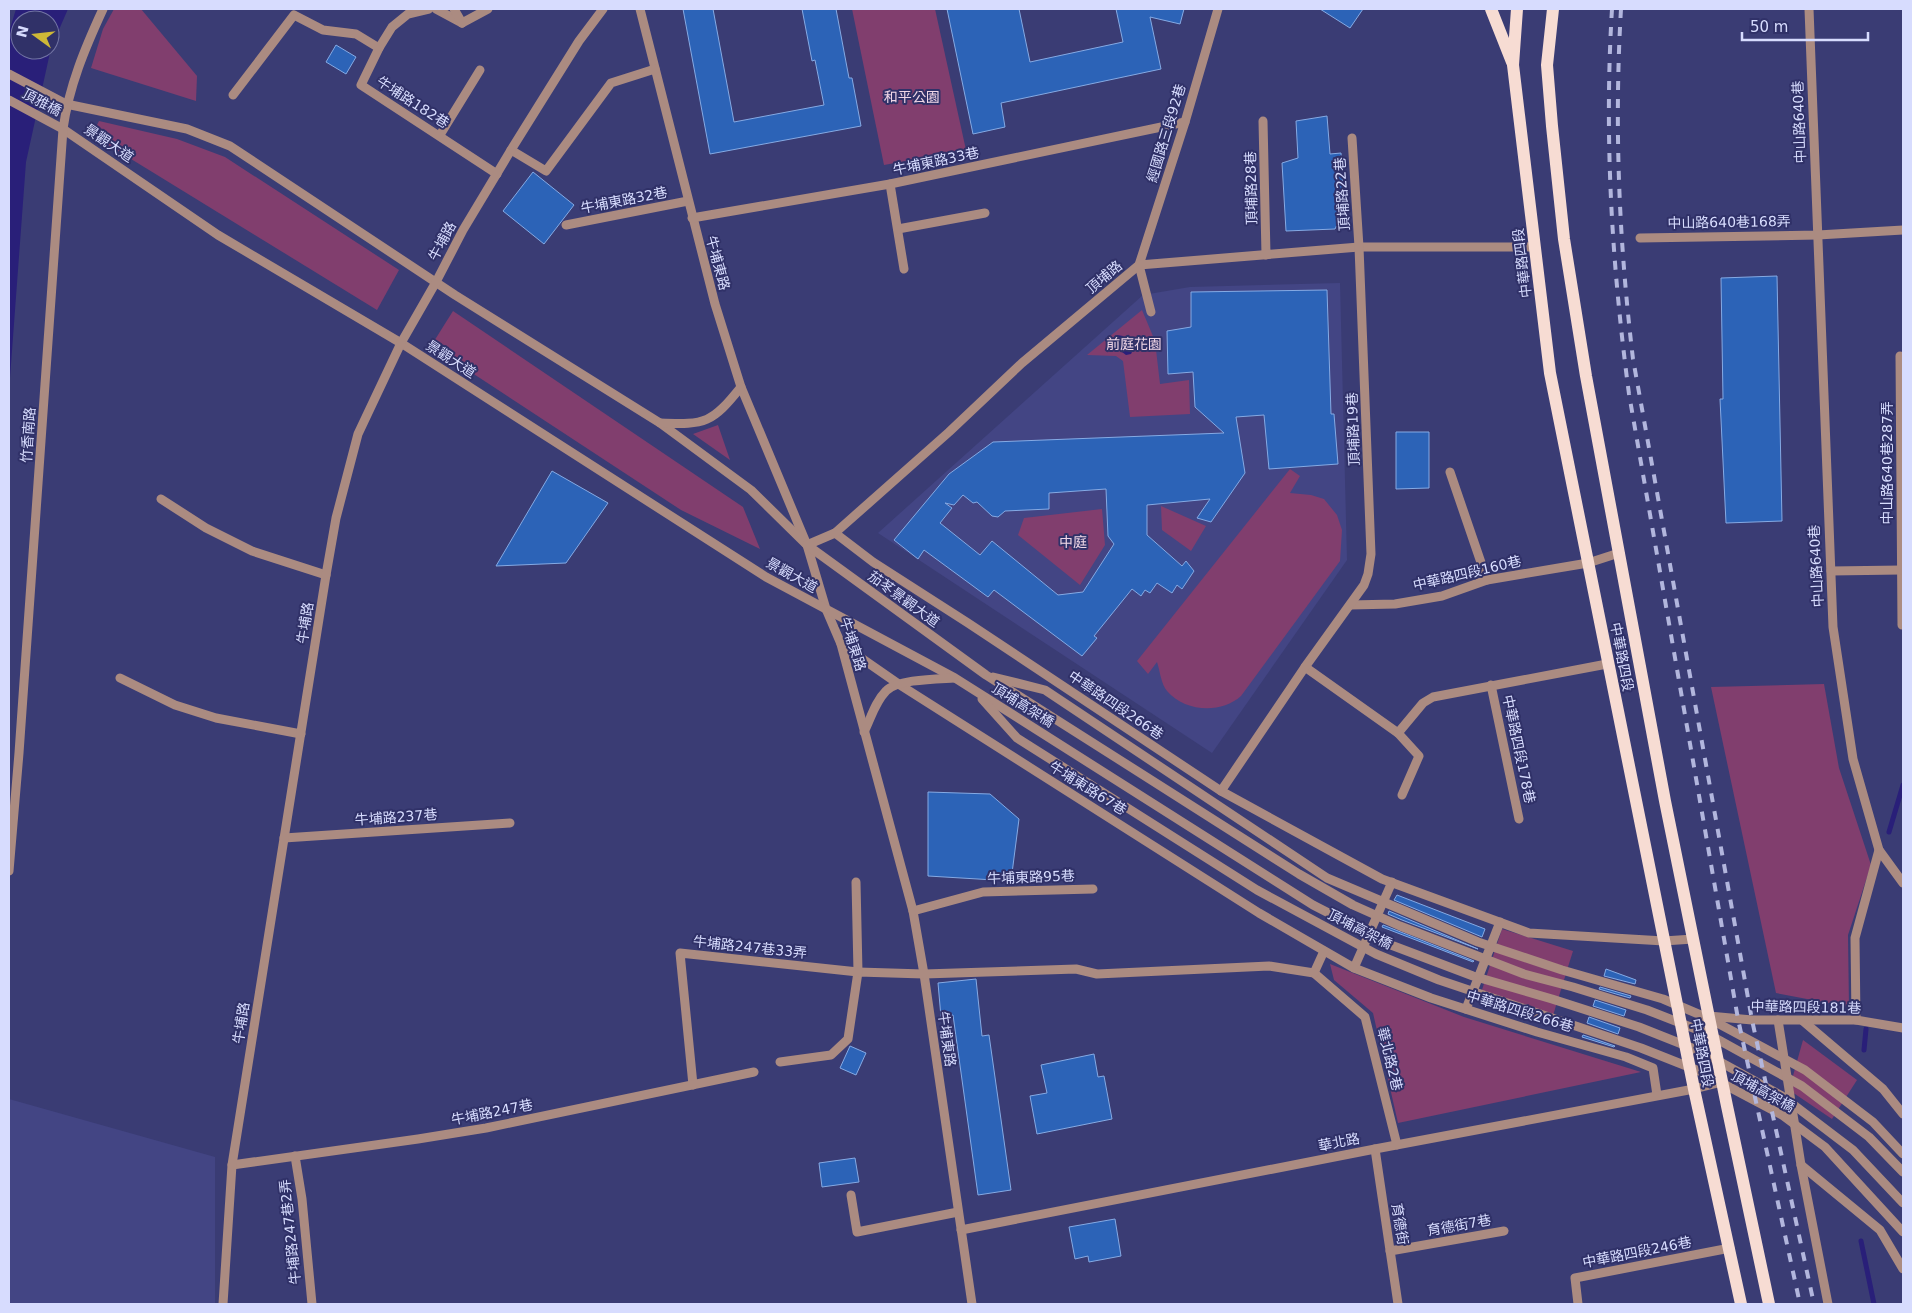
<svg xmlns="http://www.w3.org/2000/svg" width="1912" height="1313" viewBox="0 0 1912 1313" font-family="'DejaVu Sans','Noto Sans TC',sans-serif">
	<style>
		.built { fill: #434584 }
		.green { fill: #813e6e }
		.water { fill: #291f79; fill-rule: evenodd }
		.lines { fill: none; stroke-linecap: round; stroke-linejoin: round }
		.stream { stroke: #291f79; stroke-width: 5 }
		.building { fill: #2c63b7; stroke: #85aae4; fill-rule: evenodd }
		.minor { stroke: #ab8b81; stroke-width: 9 }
		.major { stroke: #f7dcd3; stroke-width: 12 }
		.rail { stroke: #b2b6dd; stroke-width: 4; stroke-dasharray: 9 9; stroke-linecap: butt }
		.labels { text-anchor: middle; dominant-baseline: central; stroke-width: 4; stroke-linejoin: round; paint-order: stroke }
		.park-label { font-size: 14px; fill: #f0d7e7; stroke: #303168 }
		.street-label { font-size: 14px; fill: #d7dcfe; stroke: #303168 }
	</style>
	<rect width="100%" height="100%" fill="#3a3c74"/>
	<g class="built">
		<polygon points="1340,283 1347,560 1212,753 878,533 1143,295 1190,287"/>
		<polygon points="9,1099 215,1157 215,1304 9,1304"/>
	</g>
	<g class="green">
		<polygon points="114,9 141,9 197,76 196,101 91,68 103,29"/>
		<polygon points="852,9 935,9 966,150 884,165"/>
		<polygon points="99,121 177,139 225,157 399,270 377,310 92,135"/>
		<polygon points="1142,310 1155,341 1160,384 1189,380 1190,414 1130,417 1123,361 1116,356 1087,355"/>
		<polygon points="453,311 743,507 760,549 681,510 431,346"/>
		<polygon points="718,425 730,460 693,434"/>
		<path d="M1290 469 1300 476 1290 493 1311 495 1324 499 1337 515 1342 530 1340 561 1241 696C1221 714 1185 712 1167 691 1161 684 1160 671 1157 662L1148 674 1137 661Z"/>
		<polygon points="1161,506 1206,526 1191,551 1162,530"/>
		<polygon points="1102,509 1105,545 1080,585 1018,535 1024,518"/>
		<polygon points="1824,684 1839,768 1871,865 1848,935 1849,1007 1776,993 1711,687"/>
		<polygon points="1502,929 1573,951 1550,1025 1478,1002"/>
		<polygon points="1330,964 1464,1017 1641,1072 1398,1123 1373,1013 1334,980"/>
		<polygon points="1803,1040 1857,1080 1832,1119 1789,1090"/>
	</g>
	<g class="water">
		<path d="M16 9H68L51 48 26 162 9 391V32ZM20 20H50V50H20Z"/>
		<polygon points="1117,335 1123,336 1133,350 1131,354 1126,355 1118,349 1108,349 1108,342"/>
	</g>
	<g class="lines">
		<g class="stream">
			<polyline points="1889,832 1903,785"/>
			<polyline points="1864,1050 1866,1029"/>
			<polyline points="1861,1241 1874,1304"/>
		</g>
	</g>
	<g class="building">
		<polygon points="683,9 713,9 734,122 824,105 815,60 812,61 802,9 836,9 849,78 852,78 861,126 710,154"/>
		<polygon points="947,9 1019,9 1030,62 1123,42 1116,9 1184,9 1180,24 1150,17 1161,69 1001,103 1005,127 973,134"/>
		<polygon points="1320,9 1363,9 1350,28"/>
		<polygon points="336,45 356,57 346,74 326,62"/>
		<polygon points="1327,116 1330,154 1341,153 1344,210 1335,229 1286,231 1282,163 1298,158 1296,121"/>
		<polygon points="533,172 574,205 544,244 503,211"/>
		<polygon points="1777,276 1782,521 1726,523 1720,399 1723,399 1721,278"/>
		<path d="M1327 290 1331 414H1334L1338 464 1269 469 1264 415 1236 417 1245 473 1211 522 1197 518 1210 499 1147 505V535L1182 566 1186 561 1194 571 1182 589 1177 585 1172 593 1157 583 1150 593 1145 590 1141 596 1132 589 1094 636 1097 638 1082 656 994 590 988 597 924 550 918 559 894 540 949 474 993 442 1224 433 1195 407 1193 372 1168 374 1167 331 1191 327V292ZM1106 489 1108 536 1114 544 1083 592 1058 595 992 541 980 555 940 523 952 508 945 503 954 505 963 495 973 503 977 502 992 516 998 517 1005 511 1049 509V493Z"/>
		<polygon points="1396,432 1429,432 1429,488 1396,489"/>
		<polygon points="552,471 608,503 566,563 496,566"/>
		<polygon points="928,792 990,794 1019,819 1011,881 928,876"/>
		<polygon points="1397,895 1485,929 1482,937 1394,900"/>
		<polygon points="1389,911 1478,949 1402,920 1388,914"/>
		<polygon points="1383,925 1474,961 1473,962 1382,927"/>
		<polygon points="1606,969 1636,980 1635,984 1604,976"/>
		<polygon points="976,979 982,1036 989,1035 1011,1190 978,1195 953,1015 941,1017 938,983"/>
		<polygon points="1600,987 1631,996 1630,998 1599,989"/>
		<polygon points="1595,1000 1626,1010 1624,1016 1593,1006"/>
		<polygon points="1589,1017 1620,1028 1618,1034 1587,1023"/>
		<polygon points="1583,1035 1615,1046 1614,1047 1582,1037"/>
		<polygon points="850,1046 866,1053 856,1075 840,1068"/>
		<polygon points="1094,1054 1098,1077 1104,1076 1112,1119 1037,1134 1030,1096 1047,1093 1041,1065"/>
		<polygon points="855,1158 859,1182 822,1187 819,1163"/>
		<polygon points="1115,1219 1121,1256 1089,1262 1088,1256 1075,1259 1069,1227"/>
	</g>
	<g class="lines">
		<g class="minor">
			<polyline points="436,9 462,23"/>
			<polyline points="454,9 462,23"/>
			<polyline points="640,9 715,304 741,387 807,545 826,609 841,644 913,911 924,974 972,1304"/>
			<polyline points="1809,9 1833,627 1853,759 1879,850 1903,883"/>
			<polyline points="462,23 488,9"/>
			<polyline points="379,48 392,27 408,14 429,9"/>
			<polyline points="9,74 66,104 187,129 230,146 455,295 660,423 751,490 807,545 986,675 1299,874 1353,905 1400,926 1524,974 1573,987 1647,1010 1706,1033 1802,1086 1869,1137 1903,1172"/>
			<polyline points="233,95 294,15 323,30 356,34 379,48 361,85 497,174"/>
			<polyline points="9,100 63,129 218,235 401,343 766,577 955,678 1313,905 1391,945 1473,976 1552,999 1639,1027 1702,1052 1782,1096 1853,1150 1903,1203"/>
			<polyline points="1263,121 1266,255"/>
			<polyline points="440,135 480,70"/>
			<polyline points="511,150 546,171 611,83 655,69"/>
			<polyline points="890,184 904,269"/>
			<polyline points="692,218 890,184 1185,122"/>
			<polyline points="566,225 688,201"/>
			<polyline points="898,229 985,213"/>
			<polyline points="1640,238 1818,235 1903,230"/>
			<polyline points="1139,265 1185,122 1218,9"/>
			<polyline points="1139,265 1151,312"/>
			<polyline points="1900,356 1902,625"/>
			<path d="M660 423C706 425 712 423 741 387"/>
			<polyline points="1450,472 1487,580"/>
			<polyline points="161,499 206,528 252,551 326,575"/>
			<polyline points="835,533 873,562 968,623 1221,791 1382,879 1529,933 1664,941 1693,939"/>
			<polyline points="807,545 835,533 949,432 1022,363 1139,265 1359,247 1535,247"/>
			<polyline points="1831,571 1901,570"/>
			<polyline points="1350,605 1395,604 1442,596 1487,580 1588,563 1619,553"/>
			<polyline points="841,644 900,685 1259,913 1354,968 1431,998 1537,1032 1626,1057 1653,1068 1657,1095"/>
			<polyline points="1305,667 1398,733 1419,756 1402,795"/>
			<polyline points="993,677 1045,690 1327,878 1478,942 1562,970 1663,999 1710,1019 1805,1070 1873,1122 1903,1154"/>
			<polyline points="120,678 175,705 216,718 301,734"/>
			<polyline points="1491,685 1519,819"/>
			<polyline points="982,699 1017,738 1257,890 1376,954 1439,980 1641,1048 1699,1071 1782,1115 1825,1147 1903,1232"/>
			<path d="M864 732C871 718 875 702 886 691 897 679 938 679 954 678"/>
			<polyline points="1398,733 1423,703 1433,697 1607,664"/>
			<polyline points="1221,791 1305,667 1364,585 1368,574 1371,554 1359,247 1352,138"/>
			<polyline points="284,838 510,823"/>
			<path d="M9 871 19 753 63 129C69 86 85 48 103 9"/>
			<polyline points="913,911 983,892 1093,889"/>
			<polyline points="1354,968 1392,882"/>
			<polyline points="1314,973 1365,1017 1397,1145"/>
			<polyline points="1314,973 1324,951"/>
			<polyline points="1466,1009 1500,922"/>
			<polyline points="1709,1016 1752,1020 1856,1020 1903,1028"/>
			<polyline points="1778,1020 1801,1165 1828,1304"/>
			<polyline points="1856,1020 1855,938 1879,850"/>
			<polyline points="1803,1021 1883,1089 1903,1114"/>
			<polyline points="780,1062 831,1055 848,1039 858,972 924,974 1076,969 1097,974 1269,966 1314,973"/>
			<polyline points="693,1085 680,953 858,972 856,882"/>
			<polyline points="1375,1149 1398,1304"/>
			<polyline points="295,1156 302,1199 312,1304"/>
			<polyline points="232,1165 418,1139 486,1128 754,1072"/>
			<polyline points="1801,1165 1880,1230 1903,1269"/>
			<polyline points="851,1195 857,1232 958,1212"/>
			<polyline points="961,1230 1375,1149 1694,1089 1722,1082"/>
			<polyline points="1390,1251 1504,1231"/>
			<polyline points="223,1304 232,1165 326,575 336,518 358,434 401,343 436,282 463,230 511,150 579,41 603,9"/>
			<polyline points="1578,1304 1575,1278 1730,1248"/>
		</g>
		<g class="major">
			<polyline points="1491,9 1512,62"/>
			<polyline points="1517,9 1513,65 1550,373 1694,1089 1741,1304"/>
			<polyline points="1553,9 1547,65 1552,126 1564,239 1586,376 1665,801 1727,1106 1769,1304"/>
		</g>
		<g class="rail">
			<path d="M1612 9C1604 138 1612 266 1629 394L1738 1019 1800 1304"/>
			<path d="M1621 9C1614 126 1619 242 1633 359L1752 1020 1814 1304"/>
		</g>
	</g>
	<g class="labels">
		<g class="park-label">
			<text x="912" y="97">和平公園</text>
			<text x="1134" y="344">前庭花園</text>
			<text x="1073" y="542">中庭</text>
		</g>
		<g class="street-label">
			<text transform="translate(42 102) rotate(28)">頂雅橋</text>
			<text transform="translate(413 102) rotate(33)">牛埔路182巷</text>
			<text transform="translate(1799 122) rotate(-92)">中山路640巷</text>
			<text transform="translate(1166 133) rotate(-73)">經國路三段92巷</text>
			<text transform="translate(109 143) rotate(34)">景觀大道</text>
			<text transform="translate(936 161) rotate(-12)">牛埔東路33巷</text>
			<text transform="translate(1251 188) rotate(-91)">頂埔路28巷</text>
			<text transform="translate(1342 194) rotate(-94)">頂埔路22巷</text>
			<text transform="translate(624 200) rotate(-11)">牛埔東路32巷</text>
			<text transform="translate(1729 222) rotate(-1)">中山路640巷168弄</text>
			<text transform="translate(442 241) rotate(-62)">牛埔路</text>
			<text transform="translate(718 263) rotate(75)">牛埔東路</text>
			<text transform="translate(1522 263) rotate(-97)">中華路四段</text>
			<text transform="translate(1104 277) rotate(-40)">頂埔路</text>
			<text transform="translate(451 359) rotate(33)">景觀大道</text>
			<text transform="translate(1353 429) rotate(-92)">頂埔路19巷</text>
			<text transform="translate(28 435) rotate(-86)">竹香南路</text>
			<text transform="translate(1887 463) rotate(-90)">中山路640巷287弄</text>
			<text transform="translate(1816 566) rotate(-93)">中山路640巷</text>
			<text transform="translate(1467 573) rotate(-13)">中華路四段160巷</text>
			<text transform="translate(792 575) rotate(29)">景觀大道</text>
			<text transform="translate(904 599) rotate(36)">茄苳景觀大道</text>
			<text transform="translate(305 623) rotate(-81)">牛埔路</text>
			<text transform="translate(853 644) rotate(72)">牛埔東路</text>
			<text transform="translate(1622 657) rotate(79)">中華路四段</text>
			<text transform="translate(1023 705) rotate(32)">頂埔高架橋</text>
			<text transform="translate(1116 705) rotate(34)">中華路四段266巷</text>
			<text transform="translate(1519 749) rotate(78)">中華路四段178巷</text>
			<text transform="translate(1088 788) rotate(32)">牛埔東路67巷</text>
			<text transform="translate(396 817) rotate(-4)">牛埔路237巷</text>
			<text transform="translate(1031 877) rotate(-2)">牛埔東路95巷</text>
			<text transform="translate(1360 929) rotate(27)">頂埔高架橋</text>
			<text transform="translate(750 947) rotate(6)">牛埔路247巷33弄</text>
			<text transform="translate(1806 1007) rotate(1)">中華路四段181巷</text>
			<text transform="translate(1520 1011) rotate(17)">中華路四段266巷</text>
			<text transform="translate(241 1023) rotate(-81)">牛埔路</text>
			<text transform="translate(947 1039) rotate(82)">牛埔東路</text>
			<text transform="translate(1702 1053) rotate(79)">中華路四段</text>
			<text transform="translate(1390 1059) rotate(76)">華北路2巷</text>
			<text transform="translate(1763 1091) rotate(29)">頂埔高架橋</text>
			<text transform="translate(492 1112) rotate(-11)">牛埔路247巷</text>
			<text transform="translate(1339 1142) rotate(-11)">華北路</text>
			<text transform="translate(1400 1224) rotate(81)">育德街</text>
			<text transform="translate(1459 1225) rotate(-10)">育德街7巷</text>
			<text transform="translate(290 1232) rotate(-96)">牛埔路247巷2弄</text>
			<text transform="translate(1637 1252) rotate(-11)">中華路四段246巷</text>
		</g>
	</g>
	<rect width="1912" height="1313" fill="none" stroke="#d7dcfe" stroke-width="20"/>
	<g transform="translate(35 35) rotate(285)"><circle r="24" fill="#303168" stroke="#7375a4"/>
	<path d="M0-4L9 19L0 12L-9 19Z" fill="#ceb837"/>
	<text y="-8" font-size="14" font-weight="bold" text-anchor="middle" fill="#d7dcfe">N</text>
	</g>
	<path d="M1742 32v8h126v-8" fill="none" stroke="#d7dcfe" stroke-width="2.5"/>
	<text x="1750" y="32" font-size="15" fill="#d7dcfe" stroke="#303168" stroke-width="4" paint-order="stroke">50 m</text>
</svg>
